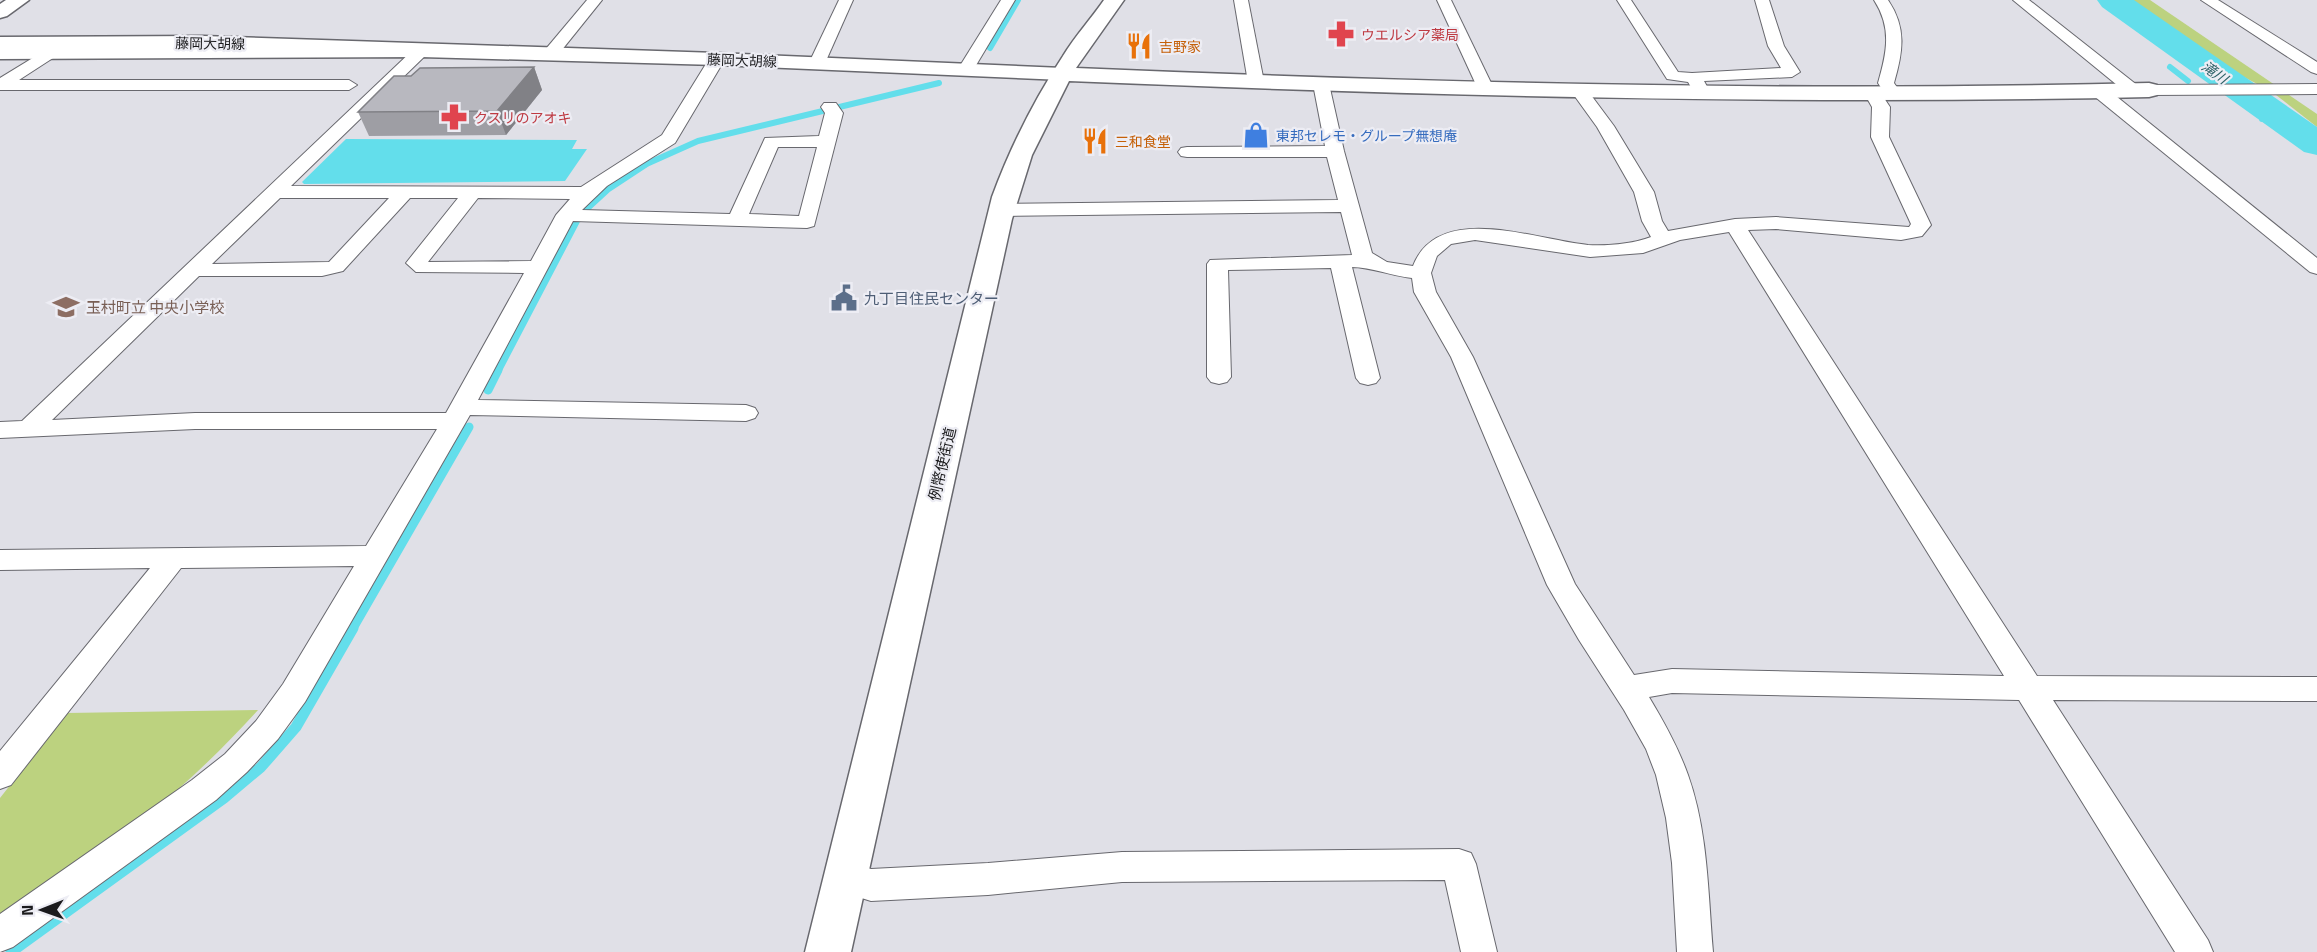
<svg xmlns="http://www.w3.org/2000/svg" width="2317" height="952" viewBox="0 0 2317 952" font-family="'Titillium Web','Noto Sans JP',sans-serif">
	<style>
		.green { fill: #bcd27f }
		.water { fill: #63deeb }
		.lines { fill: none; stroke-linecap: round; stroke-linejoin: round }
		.stream-far3 { stroke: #63deeb; stroke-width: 6 }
		.stream-far2 { stroke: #63deeb; stroke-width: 8 }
		.stream-far1 { stroke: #63deeb; stroke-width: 9 }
		.stream { stroke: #63deeb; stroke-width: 11 }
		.river { fill: #63deeb; fill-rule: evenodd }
		.street-casing { stroke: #68686e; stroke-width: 2 }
		.secondary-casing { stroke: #68686e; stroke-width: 3 }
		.primary-casing { stroke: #68686e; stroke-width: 3 }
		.highway-casing { stroke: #68686e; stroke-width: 3 }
		.street { fill: #fff; fill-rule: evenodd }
		.secondary { fill: #fff; fill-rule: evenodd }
		.primary { fill: #fff; fill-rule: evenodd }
		.highway { fill: #fff; fill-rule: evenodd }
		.wall { fill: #9e9ea4 }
		.shaded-wall { fill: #818186 }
		.building { fill: #b8b8bf; stroke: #818186; stroke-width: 1.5 }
		.labels { text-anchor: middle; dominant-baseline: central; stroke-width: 4.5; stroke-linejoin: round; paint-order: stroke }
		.far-health-label { font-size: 14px; fill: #be3a42; stroke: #ededf4; text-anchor: start }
		.far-street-label { font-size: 14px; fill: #1b1b1d; stroke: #ededf4 }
		.far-food-label { font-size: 14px; fill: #c56008; stroke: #ededf4; text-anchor: start }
		.far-water-label { font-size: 14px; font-style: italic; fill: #2d6167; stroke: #ededf4 }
		.far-shop-label { font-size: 14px; fill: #366cbe; stroke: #ededf4; text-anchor: start }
		.service-label { font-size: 15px; fill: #4e5e75; stroke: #ededf4; text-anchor: start }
		.education-label { font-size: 15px; fill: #785e54; stroke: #ededf4; text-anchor: start }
		.street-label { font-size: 15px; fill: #1b1b1d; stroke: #ededf4 }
	</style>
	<rect width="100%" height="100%" fill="#e0e0e7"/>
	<g class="green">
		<polygon points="2132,0 2150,0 2275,85 2259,85 2242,76"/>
		<polygon points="2276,95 2289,95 2317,114 2317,127"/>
		<path d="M258 710C232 738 205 766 176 791 120 837 59 876 0 917V798L67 713Z"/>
	</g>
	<polygon class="water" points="346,139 577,140 572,149 587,149 565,181 304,184 302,182"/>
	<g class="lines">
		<g class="stream-far3">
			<polyline points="990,48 1018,0"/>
			<polyline points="2170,67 2188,81"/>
			<polyline points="2262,119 2282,119"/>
			<polyline points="642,166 698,141 939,83"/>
		</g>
		<g class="stream-far2">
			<polyline points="582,212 607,189 645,164"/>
			<polyline points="497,372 576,221"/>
		</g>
		<g class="stream-far1">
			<polyline points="488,390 498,370"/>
			<polyline points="352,630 469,427"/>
		</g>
		<polyline class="stream" points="11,952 224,798 261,767 296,727 353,628"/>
		<polygon class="river" points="2097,0 2134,0 2317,127 2317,155 2304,152 2102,7"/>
		<g class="street-casing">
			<g id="street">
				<polygon points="587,0 602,0 557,56 545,56 543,53 545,50"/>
				<polygon points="839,0 853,0 825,63 817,68 811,66 809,63"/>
				<polygon points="1001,0 1015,0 972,72 960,72 958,69"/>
				<polygon points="1234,0 1248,0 1264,82 1262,86 1256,87 1248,82"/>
				<polygon points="1437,0 1451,0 1494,89 1492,93 1486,94 1478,89"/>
				<polygon points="1617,0 1631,0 1678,72 1692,73 1781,68 1768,46 1755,0 1769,0 1784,46 1800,72 1792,77 1704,81 1710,92 1702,97 1696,96 1688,82 1667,79"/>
				<path d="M1874 0H1888C1907 28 1903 52 1894 83L1901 93 1893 98 1887 97 1878 83C1887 52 1892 28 1874 0Z"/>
				<polygon points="2013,0 2029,0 2142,89 2149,85 2317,84 2317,94 2149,95 2142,91 2134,95 2128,94"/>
				<polygon points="2201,0 2218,0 2317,62 2317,74 2311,72"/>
				<polygon points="67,37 75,42 73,45 19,80 349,80 357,85 349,90 0,90 0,78"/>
				<path d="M421 46 427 48 429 51 427 54 291 186 581 187 662 135 709 59 717 54 725 59 675 143 607 186 582 210 730 214 765 138 819 136 825 113 821 107 824 103H836L843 113 814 226 807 228 573 221 478 400 746 405 755 408 758 413 755 418 746 421 470 415 305 702 278 739 247 772 216 800 13 947 0 952V914L192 780 225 754 256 721 283 684 354 566 181 568 11 785 0 789V751L150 568 0 570V550L366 546 437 429H195L0 438V422L22 421 415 48ZM778 147H817L799 216 749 214ZM280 198H389L329 262 212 264ZM410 198H458L406 263 416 272 524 273 446 413H195L52 420 199 276H322L343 271ZM478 198 570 199 556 215 531 261 428 262Z"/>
				<path d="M1321 79 1329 84 1344 151 1372 253 1387 262 1413 266C1438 201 1536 240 1588 245 1607 246 1633 244 1651 237L1642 221 1634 192 1597 127 1571 91 1579 86 1585 87 1614 126 1654 192 1662 221 1668 231 1735 219 1776 217 1909 227 1911 224 1871 137 1872 107 1864 93 1866 89H1878L1890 107 1889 137 1931 225 1922 236 1901 240 1776 229 1748 230 2037 676 2317 677V701L2053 700 2208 940 2213 952H2175L2019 700 1672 693 1649 697C1664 722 1678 747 1688 775 1708 831 1708 893 1713 952H1677L1672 863 1666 818 1656 775 1646 749 1624 710 1579 640 1547 585 1451 357 1414 292 1412 278C1392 276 1371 267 1352 267L1380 378 1376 383 1368 385 1360 383 1356 378 1331 268 1228 270 1231 377 1227 382 1219 384 1211 382 1207 377V264L1210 260 1352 255 1341 212 1001 216 994 214 991 210 994 206 1001 204 1338 200 1327 157H1187L1181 156 1178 152 1181 148 1187 147 1325 146 1313 84ZM1729 232 2004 676 1672 669 1634 675 1575 584 1473 357 1436 292 1431 273 1437 256 1451 244 1475 240 1590 257 1643 253 1680 240Z"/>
				<polygon points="2100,87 2106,88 2317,258 2317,274 2310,272 2094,96 2092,92"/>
				<polygon points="1459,849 1471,853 1476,864 1497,952 1461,952 1445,880 1122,882 988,895 871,901 833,889 828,878 833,867 845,862 871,869 988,863 1122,852"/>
			</g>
		</g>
		<g class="secondary-casing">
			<path id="secondary" d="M1104 0H1124L1076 68C1434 83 1791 92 2149 83L2157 85 2160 90 2157 95 2149 97C1789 105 1429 96 1069 81L1032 155 1012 219 851 952H805L992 197C1010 148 1034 100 1063 56 1075 36 1091 19 1104 0Z"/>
		</g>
		<g class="primary-casing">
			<polygon id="primary" points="203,36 717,53 1063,68 1071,69 1074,74 1071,79 1063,80 717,65 421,57 0,59 0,37"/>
		</g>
		<g class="highway-casing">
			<polygon id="highway" points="6,0 29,0 7,16 0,18 0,4"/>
		</g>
		<use href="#street" class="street"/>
		<use href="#secondary" class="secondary"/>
		<use href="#primary" class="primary"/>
		<use href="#highway" class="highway"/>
	</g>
	<polygon class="wall" points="534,67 542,90 506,135 369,136 358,112 411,76"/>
	<polygon class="shaded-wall" points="534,67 542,90 506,135 497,111"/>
	<polygon class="building" points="534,67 497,111 358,112 394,76 411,76 420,68"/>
	<defs>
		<g id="pharmacy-bare" transform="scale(2.07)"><path d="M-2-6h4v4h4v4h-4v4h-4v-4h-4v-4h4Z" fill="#e0444e" stroke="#ededf4" stroke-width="2.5" paint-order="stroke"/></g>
		<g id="restaurant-bare" transform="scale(2.07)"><path d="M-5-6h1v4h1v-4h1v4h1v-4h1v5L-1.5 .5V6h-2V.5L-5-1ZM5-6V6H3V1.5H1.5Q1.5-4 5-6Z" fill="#e8710a" stroke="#ededf4" stroke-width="2.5" paint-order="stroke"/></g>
		<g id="shop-bare" transform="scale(2.07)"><path d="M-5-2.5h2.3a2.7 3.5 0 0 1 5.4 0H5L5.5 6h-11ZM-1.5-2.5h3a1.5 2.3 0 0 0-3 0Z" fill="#3f7fe0" stroke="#ededf4" stroke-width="2.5" paint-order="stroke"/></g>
		<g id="civic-bare" transform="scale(2.07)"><path d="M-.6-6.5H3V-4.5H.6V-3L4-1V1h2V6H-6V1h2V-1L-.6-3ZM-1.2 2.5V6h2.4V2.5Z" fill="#5c6f8a" stroke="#ededf4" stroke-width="2.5" paint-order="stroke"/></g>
		<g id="school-bare" transform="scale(2.07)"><path d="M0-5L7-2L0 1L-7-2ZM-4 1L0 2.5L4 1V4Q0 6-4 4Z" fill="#8d6e63" stroke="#ededf4" stroke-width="2.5" paint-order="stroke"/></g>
	</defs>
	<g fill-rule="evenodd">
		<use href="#pharmacy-bare" x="1341" y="34"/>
		<use href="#restaurant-bare" x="1139" y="46"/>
		<use href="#pharmacy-bare" x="454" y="117"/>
		<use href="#shop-bare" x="1256" y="135"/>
		<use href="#restaurant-bare" x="1095" y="141"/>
		<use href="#civic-bare" x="844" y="298"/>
		<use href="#school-bare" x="66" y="307"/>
	</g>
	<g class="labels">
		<g class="far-health-label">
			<text x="1361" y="34">ウエルシア薬局</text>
			<text x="474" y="117">クスリのアオキ</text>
		</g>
		<g class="far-street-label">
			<text transform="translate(210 43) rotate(1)">藤岡大胡線</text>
			<text transform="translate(742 60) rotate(2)">藤岡大胡線</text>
		</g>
		<g class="far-food-label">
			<text x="1159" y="46">吉野家</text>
			<text x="1115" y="141">三和食堂</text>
		</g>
		<g class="far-water-label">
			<text transform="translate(2215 72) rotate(35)">滝川</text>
		</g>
		<g class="far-shop-label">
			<text x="1276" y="135">東邦セレモ・グループ無想庵</text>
		</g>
		<g class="service-label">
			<text x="864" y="298">九丁目住民センター</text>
		</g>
		<g class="education-label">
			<text x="86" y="307">玉村町立 中央小学校</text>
		</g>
		<g class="street-label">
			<text transform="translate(942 464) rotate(-77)">例幣使街道</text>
		</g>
	</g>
	<g transform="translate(42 910) rotate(269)" stroke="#ededf4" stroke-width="4.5" paint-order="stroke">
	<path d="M0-4.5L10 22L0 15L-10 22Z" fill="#1b1b1d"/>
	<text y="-9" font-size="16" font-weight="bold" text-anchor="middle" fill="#1b1b1d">N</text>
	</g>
</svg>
